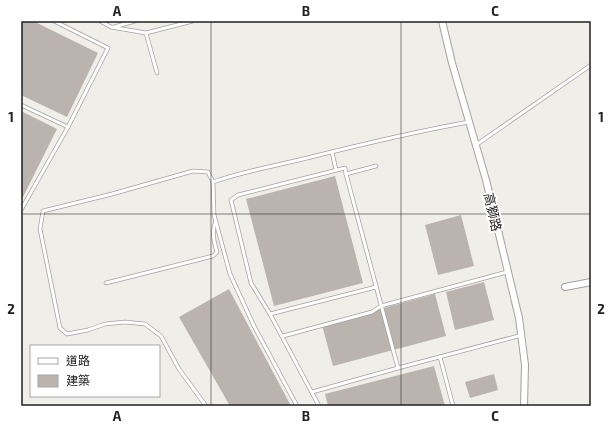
<svg xmlns="http://www.w3.org/2000/svg" width="612" height="427" viewBox="0 0 612 427" font-family="'Exo 2','Noto Sans TC',sans-serif">
	<style>
		.building { fill: #bab3ae }
		.lines { fill: none; stroke-linecap: round; stroke-linejoin: round }
		.lane-casing { stroke: #a2a2a2; stroke-width: 4.5 }
		.street-casing { stroke: #a2a2a2; stroke-width: 8 }
		.lane { stroke: #fff; stroke-width: 3 }
		.street { stroke: #fff; stroke-width: 6 }
		.grid { fill: none; stroke: #212121; stroke-width: 1; stroke-opacity: 0.55 }
		.labels { text-anchor: middle; dominant-baseline: central; stroke-width: 4; stroke-linejoin: round; paint-order: stroke }
		.street-label { font-size: 13px; fill: #212121; stroke: #fff }
		.neatline { fill: none; stroke: #212121; stroke-width: 1.5 }
		.grid-label { font-size: 13px; text-anchor: middle; font-weight: bold; fill: #212121 }
	</style>
	<rect width="100%" height="100%" fill="#f0eee9"/>
	<g class="building">
		<polygon points="21,21 33,21 98,53 67,117 21,95"/>
		<polygon points="21,111 57,129 21,201"/>
		<polygon points="335,176 363,283 274,306 246,199"/>
		<polygon points="461,215 474,266 438,275 425,225"/>
		<polygon points="484,282 494,320 455,330 446,292"/>
		<polygon points="229,289 291,406 230,406 179,317"/>
		<polygon points="435,294 446,336 333,366 322,325"/>
		<polygon points="434,366 445,406 328,406 325,394"/>
		<polygon points="494,374 498,390 470,398 465,382"/>
	</g>
	<g class="lines">
		<g class="lane-casing">
			<g id="lane">
				<polyline points="100,21 111,27 146,33"/>
				<polyline points="114,27 135,21"/>
				<polyline points="157,73 146,33 193,21"/>
				<polyline points="21,105 68,127"/>
				<polyline points="476,145 591,65"/>
				<polyline points="332,152 336,170"/>
				<polyline points="376,166 346,174 398,368"/>
				<polyline points="213,182 214,215 230,274 254,326 297,406"/>
				<polyline points="21,210 68,127 108,48 54,21"/>
				<path d="M106 283 213 256 217 252C214 242 211 231 216 221"/>
				<polyline points="270,314 376,287"/>
				<polyline points="283,336 372,312 381,306 507,272"/>
				<polyline points="440,357 453,406"/>
				<polyline points="312,392 398,368 522,335"/>
				<path d="M206 406 179 369 161 336 145 324 125 322 105 324 88 330 67 334 60 328 40 229 43 211 112 194 193 171 208 172 213 182C241 172 270 167 299 160 355 146 412 132 469 122"/>
				<polyline points="319,406 270,314 251,283 231,200 238,195 345,168 346,174"/>
			</g>
		</g>
		<g class="street-casing">
			<g id="street">
				<polyline points="442,21 452,63 486,180 519,318 525,365 524,406"/>
				<polyline points="565,287 591,282"/>
			</g>
		</g>
		<use href="#lane" class="lane"/>
		<use href="#street" class="street"/>
	</g>
	<path class="grid" d="M211 21V406M401 21V406M21 214H591"/>
	<g class="labels">
		<g class="street-label">
			<text transform="translate(493 212) rotate(77)">高獅路</text>
		</g>
	</g>
	<rect width="612" height="427" fill="none" stroke="#ffffff" stroke-width="44"/>
	<rect x="30" y="345" width="130" height="52" fill="#ffffff" stroke="#a6a6a6"/>
	<rect x="38" y="358" width="20" height="6" fill="#ffffff" stroke="#a6a6a6"/>
	<text x="66" y="365" font-size="12" fill="#212121">道路</text>
	<rect x="38" y="375" width="20" height="12" fill="#bab3ae" stroke="#a6a6a6"/>
	<text x="66" y="385" font-size="12" fill="#212121">建築</text>
	<rect x="22" y="22" width="568" height="383" class="neatline"/>
	<g class="grid-label">
		<text x="117" y="16">A</text>
		<text x="306" y="16">B</text>
		<text x="495" y="16">C</text>
		<text x="11" y="122">1</text>
		<text x="601" y="122">1</text>
		<text x="11" y="314">2</text>
		<text x="601" y="314">2</text>
		<text x="117" y="421">A</text>
		<text x="306" y="421">B</text>
		<text x="495" y="421">C</text>
	</g>
</svg>
